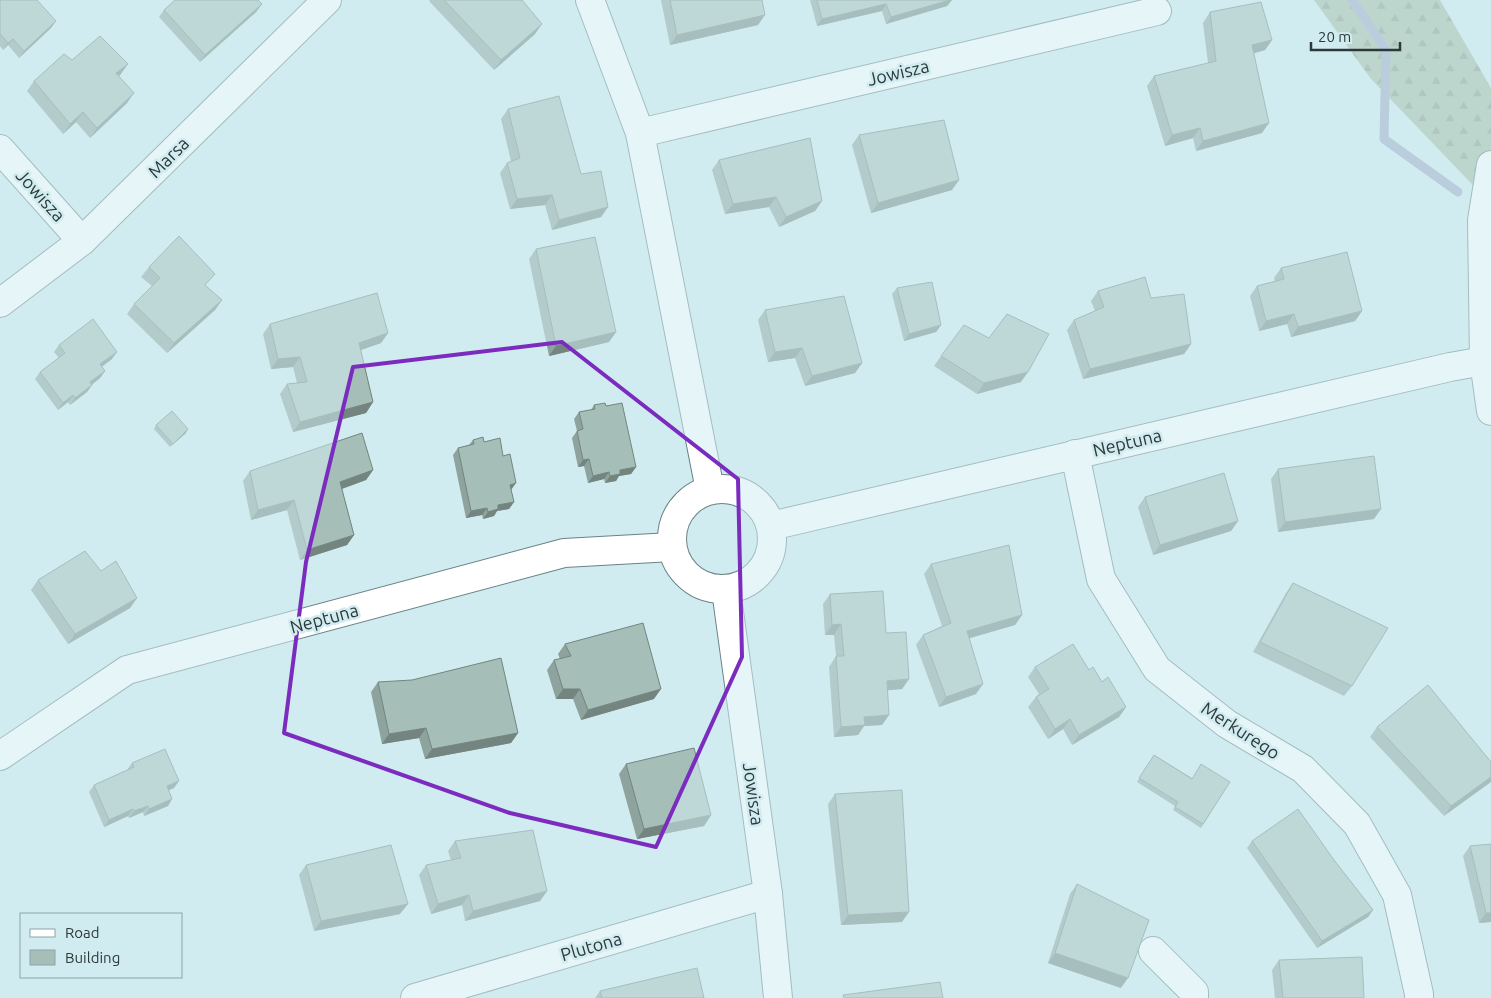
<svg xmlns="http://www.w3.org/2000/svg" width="1491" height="998" viewBox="0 0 1491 998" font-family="Ubuntu,sans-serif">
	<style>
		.forest { fill: url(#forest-firs) }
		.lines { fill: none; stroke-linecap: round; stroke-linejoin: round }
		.stream { stroke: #9da7c6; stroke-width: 9 }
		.minor-casing { stroke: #6a8286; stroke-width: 30 }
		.minor { stroke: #fff; stroke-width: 28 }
		.wall { fill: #8ea39d }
		.shaded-wall { fill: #748580 }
		.building { fill: #a5beb7; stroke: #748580 }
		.marked { fill: none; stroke: #7b2cbf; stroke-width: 4; stroke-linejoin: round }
		.labels { text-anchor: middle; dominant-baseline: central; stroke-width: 5; stroke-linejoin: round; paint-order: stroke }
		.street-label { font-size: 18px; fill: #2d383a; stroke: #d1ecf0 }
	</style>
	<defs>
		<pattern id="forest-firs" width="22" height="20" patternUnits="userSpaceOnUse" patternTransform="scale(1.25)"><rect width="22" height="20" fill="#a4bba3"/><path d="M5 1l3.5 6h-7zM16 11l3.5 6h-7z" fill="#869986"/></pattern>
	</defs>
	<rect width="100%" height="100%" fill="#d1ecf0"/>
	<polygon class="forest" points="1314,0 1440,0 1491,88 1491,204 1371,79"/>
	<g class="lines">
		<polyline class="stream" points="1352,0 1386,50 1384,139 1458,192"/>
		<g class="minor-casing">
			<g id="minor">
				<polyline points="590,0 640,133 710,490"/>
				<polyline points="640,133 1157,11"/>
				<polyline points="0,149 82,241"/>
				<polyline points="1491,165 1482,220 1484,361 1491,411"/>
				<polyline points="0,303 82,241 327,0"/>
				<polyline points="1075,454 1101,579 1157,669 1227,724 1303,769 1357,824 1397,895 1419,994 1419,998"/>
				<circle cx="722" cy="539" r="50"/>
				<polyline points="771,526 1450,367 1484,361"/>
				<polyline points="726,590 768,894 778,998"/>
				<polyline points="0,756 127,670 564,553 672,547"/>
				<polyline points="1153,951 1194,992 1194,998"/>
				<polyline points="415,998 768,894"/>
			</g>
		</g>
		<use href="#minor" class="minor"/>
	</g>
	<g class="wall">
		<polygon points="0,0 56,21 51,28 19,58 8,45 3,50 0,46"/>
		<polygon points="430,0 522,0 535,34 494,70 429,1"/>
		<polygon points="661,0 762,0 758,25 670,45"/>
		<polygon points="810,0 952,0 947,6 886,24 882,11 817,26"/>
		<polygon points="164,10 257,11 200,62 159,17"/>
		<polygon points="1210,12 1272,40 1265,50 1254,53 1262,133 1196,151 1193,138 1165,146 1147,86 1154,76 1208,63 1203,23"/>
		<polygon points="72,60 121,74 119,76 127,103 90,138 76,122 63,134 27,91 34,81"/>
		<polygon points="508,109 581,174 608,207 601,217 552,230 545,205 510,209 500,173 507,163 511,161 501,119"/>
		<polygon points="859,135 952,190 871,213 852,145"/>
		<polygon points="719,160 822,201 815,211 779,227 769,207 725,214 712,170"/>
		<polygon points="536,249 616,332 609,342 549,356 529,259"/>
		<polygon points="149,267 206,286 222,300 215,310 167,353 127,314 134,304 152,286 141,277"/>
		<polygon points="1281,268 1362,311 1355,321 1291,337 1287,324 1259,331 1250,296 1257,286 1275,281 1274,278"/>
		<polygon points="897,288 941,325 936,332 904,341 892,294"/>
		<polygon points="1098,291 1151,298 1191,344 1184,354 1083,379 1067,330 1074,320 1095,311 1091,301"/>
		<polygon points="765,310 862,363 855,373 805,386 795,358 768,362 758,320"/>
		<polygon points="270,324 388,333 381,343 361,350 373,402 366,413 293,432 280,394 287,384 297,383 293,367 271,369 263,334"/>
		<polygon points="59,345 112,359 102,367 105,371 100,378 92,385 87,392 70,405 68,402 58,410 35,379 40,372 59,358 54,352"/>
		<polygon points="941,356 1021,382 977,394 934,366"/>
		<polygon points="594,405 606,406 636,467 631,474 619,476 616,481 605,483 604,479 588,483 584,466 578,467 572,438 577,431 574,419 579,412 591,410"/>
		<polygon points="156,425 186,433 170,447 154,429"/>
		<polygon points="473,440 484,442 511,490 514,502 509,509 497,511 494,516 483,519 482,515 466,518 453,455 458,448 469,445"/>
		<polygon points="1278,469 1374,519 1278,532 1271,479"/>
		<polygon points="373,470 366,480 342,489 354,535 347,545 300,560 287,510 251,520 243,481 250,471"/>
		<polygon points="1145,497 1238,521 1231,531 1153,555 1138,507"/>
		<polygon points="931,564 1022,615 1015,625 969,638 976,694 939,707 916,645 923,635 942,626 924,574"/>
		<polygon points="101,571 137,598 130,608 68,644 31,590 38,580"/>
		<polygon points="1293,583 1352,686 1344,696 1253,652 1286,593"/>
		<polygon points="830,594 886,633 909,679 902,689 887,690 889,715 882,725 864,726 858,735 834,737 829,667 836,656 834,635 825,635 823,604"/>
		<polygon points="565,644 654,699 581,720 573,699 556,699 547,670 554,660 560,659 558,654"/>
		<polygon points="1035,667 1089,670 1102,682 1126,707 1119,717 1072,745 1063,729 1048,739 1028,707 1036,697 1039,694 1028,677"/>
		<polygon points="378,682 518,733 511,743 425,759 419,738 382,744 371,692"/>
		<polygon points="1377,727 1491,762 1444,816 1370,737"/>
		<polygon points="1154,755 1192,778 1230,782 1201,828 1173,810 1175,806 1137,782"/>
		<polygon points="132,763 174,788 169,790 172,799 168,806 144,816 143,812 129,818 128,816 104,827 89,792 94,785 127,770"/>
		<polygon points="626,764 711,815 704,826 637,839 619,774"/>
		<polygon points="835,794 902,922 841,925 828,804"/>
		<polygon points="455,841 547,891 540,901 465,921 462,905 431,914 419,875 426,865 451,860 448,851"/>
		<polygon points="1252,841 1334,860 1373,910 1368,917 1317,948 1247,848"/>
		<polygon points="1491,844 1491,922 1479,923 1463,856 1470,846"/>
		<polygon points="306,865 400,914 314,931 299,875"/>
		<polygon points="1077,884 1121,988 1048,963 1070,894"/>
		<polygon points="1279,960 1364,998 1275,998 1272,970"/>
		<polygon points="600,991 704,998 595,998"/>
	</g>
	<g class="shaded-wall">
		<polygon points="950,0 952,0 947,6 886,24 891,17"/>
		<polygon points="262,4 257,11 200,62 205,55"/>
		<polygon points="886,4 882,11 817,26 822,19"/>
		<polygon points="765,15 758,25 670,45 677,35"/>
		<polygon points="56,21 51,28 19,58 24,51"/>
		<polygon points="542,24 535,34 494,70 501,60"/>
		<polygon points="13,39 8,45 3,50 8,43"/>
		<polygon points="1272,40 1265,50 1245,56 1252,45"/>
		<polygon points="128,64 121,74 109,83 116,73"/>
		<polygon points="134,93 127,103 90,138 97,128"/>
		<polygon points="83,112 76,122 63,134 70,124"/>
		<polygon points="1269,123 1262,133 1196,151 1203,141"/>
		<polygon points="1200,128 1193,138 1165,146 1172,135"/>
		<polygon points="959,180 952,190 871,213 878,203"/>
		<polygon points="552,195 545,205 510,209 517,199"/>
		<polygon points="776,197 769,207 725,214 733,204"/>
		<polygon points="822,201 815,211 779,227 786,217"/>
		<polygon points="608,207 601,217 552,230 559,220"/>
		<polygon points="222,300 215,310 167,353 174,343"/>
		<polygon points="1362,311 1355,321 1291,337 1298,327"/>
		<polygon points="1294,314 1287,324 1259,331 1266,321"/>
		<polygon points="941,325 936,332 904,341 909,334"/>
		<polygon points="616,332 609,342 549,356 556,346"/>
		<polygon points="388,333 381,343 352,353 359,343"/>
		<polygon points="1191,344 1184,354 1083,379 1090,369"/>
		<polygon points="802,348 795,358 768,362 775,352"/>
		<polygon points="117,352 112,359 95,371 100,364"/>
		<polygon points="300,357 293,367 271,369 278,359"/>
		<polygon points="862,363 855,373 805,386 812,376"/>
		<polygon points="105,371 100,378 85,389 90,382"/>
		<polygon points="1028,372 1021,382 977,394 984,383"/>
		<polygon points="92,385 87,392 70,405 75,398"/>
		<polygon points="73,395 68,402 58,410 63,403"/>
		<polygon points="373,402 366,413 293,432 300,422"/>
		<polygon points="188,429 186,433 170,447"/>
		<polygon points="589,459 584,466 578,467 583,460"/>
		<polygon points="636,467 631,474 619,476 616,481 605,483 610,476 620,470"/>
		<polygon points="373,470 366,480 333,492 340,482"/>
		<polygon points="609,472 604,479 588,483 593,476"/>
		<polygon points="516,483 511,490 510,485"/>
		<polygon points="294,500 287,510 251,520 258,510"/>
		<polygon points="514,502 509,509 497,511 494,516 483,519 488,512 498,505"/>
		<polygon points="487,508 482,515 466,518 471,511"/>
		<polygon points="1381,509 1374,519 1278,532 1285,522"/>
		<polygon points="1238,521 1231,531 1153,555 1160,545"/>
		<polygon points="354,535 347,545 300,560 307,550"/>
		<polygon points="137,598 130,608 68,644 75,634"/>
		<polygon points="1022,615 1015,625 960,641 967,631"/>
		<polygon points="841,624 834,635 825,635 832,625"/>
		<polygon points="909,679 902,689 880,691 887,681"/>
		<polygon points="983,684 976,694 939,707 946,697"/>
		<polygon points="563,689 580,689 573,699 556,699"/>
		<polygon points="661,689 654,699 581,720 588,710"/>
		<polygon points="1126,707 1119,717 1072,745 1079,735"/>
		<polygon points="889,715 882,725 864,726 858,735 834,737 841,727 864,717"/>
		<polygon points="1070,719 1063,729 1048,739 1055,729"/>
		<polygon points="426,728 419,738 382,744 389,734"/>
		<polygon points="518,733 511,743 425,759 432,749"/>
		<polygon points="1491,777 1491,782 1444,816 1451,806"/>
		<polygon points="179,781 174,788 162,793 167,786"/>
		<polygon points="172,799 168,806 144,816 149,809"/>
		<polygon points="148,806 143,812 129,818 134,811"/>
		<polygon points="133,809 128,816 104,827 109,820"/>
		<polygon points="711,815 704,826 637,839 644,829"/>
		<polygon points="547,891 540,901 465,921 473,911"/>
		<polygon points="469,895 462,905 431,914 438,904"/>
		<polygon points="408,904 400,914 314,931 321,921"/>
		<polygon points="1373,910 1368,917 1317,948 1322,941"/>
		<polygon points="909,912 902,922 841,925 848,915"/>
		<polygon points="1486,913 1491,913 1491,922 1479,923"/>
		<polygon points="1055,953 1128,978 1121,988 1048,963"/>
	</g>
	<g class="building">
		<polygon points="0,0 37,0 56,21 24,51 13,39 8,43 0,34"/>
		<polygon points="175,0 258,0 262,4 205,55 164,10"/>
		<polygon points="444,0 522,0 542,24 501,60"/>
		<polygon points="670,0 762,0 765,15 677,35"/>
		<polygon points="817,0 950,0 891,17 886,4 822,19"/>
		<polygon points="1261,2 1272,40 1252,45 1269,123 1203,141 1200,128 1172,135 1154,76 1216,61 1210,12"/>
		<polygon points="100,36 128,64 116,73 134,93 97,128 83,112 70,124 34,81 64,54 72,60"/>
		<polygon points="559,96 581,174 601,171 608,207 559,220 552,195 517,199 507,163 520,158 508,109"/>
		<polygon points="944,120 959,180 878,203 859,135"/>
		<polygon points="810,138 822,201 786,217 776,197 733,204 719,160"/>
		<polygon points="179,236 215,274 205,285 222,300 174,343 134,304 160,278 149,267"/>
		<polygon points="595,237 616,332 556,346 536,249"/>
		<polygon points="1347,252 1362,311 1298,327 1294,314 1266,321 1257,286 1284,279 1281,268"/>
		<polygon points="1145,277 1151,298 1184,294 1191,344 1090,369 1074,320 1104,307 1098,291"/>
		<polygon points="932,282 941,325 909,334 897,288"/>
		<polygon points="377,293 388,333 359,343 373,402 300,422 287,384 307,382 300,357 278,359 270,324"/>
		<polygon points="844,296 862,363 812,376 802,348 775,352 765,310"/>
		<polygon points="1007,314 1049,334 1028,372 984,383 941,356 964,325 989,338"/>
		<polygon points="93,319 117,352 100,364 105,371 90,382 92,385 75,398 73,395 63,403 40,372 65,353 59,345"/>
		<polygon points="605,403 606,406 622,403 636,467 620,470 620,474 610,476 609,472 593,476 589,459 583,460 577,431 583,429 579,412 595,409 594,405"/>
		<polygon points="172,411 188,429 173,444 156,425"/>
		<polygon points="362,433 373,470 340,482 354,535 307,550 294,500 258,510 250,471"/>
		<polygon points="483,437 484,442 500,438 503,456 510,454 516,483 510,485 514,502 498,505 498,509 488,512 487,508 471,511 458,448 474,444 473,440"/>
		<polygon points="1374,456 1381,509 1285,522 1278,469"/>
		<polygon points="1224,473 1238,521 1160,545 1145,497"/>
		<polygon points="1009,545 1022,615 967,631 983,684 946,697 923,635 951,623 931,564"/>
		<polygon points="85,551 101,571 116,561 137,598 75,634 38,580"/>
		<polygon points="1293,583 1388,628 1352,686 1260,642"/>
		<polygon points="883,591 886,633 906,632 909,679 887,681 889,715 864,717 865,725 841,727 836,656 844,656 841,624 832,625 830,594"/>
		<polygon points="643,623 661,689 588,710 580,689 563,689 554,660 571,656 565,644"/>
		<polygon points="1073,644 1089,670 1093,667 1102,682 1108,677 1126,707 1079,735 1070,719 1055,729 1036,697 1049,689 1035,667"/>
		<polygon points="501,658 518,733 432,749 426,728 389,734 378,682 412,680"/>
		<polygon points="1428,685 1491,762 1491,777 1451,806 1377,727"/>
		<polygon points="694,748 711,815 644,829 626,764"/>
		<polygon points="165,749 179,781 167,786 172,799 149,809 148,806 134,811 133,809 109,820 94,785 134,767 132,763"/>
		<polygon points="1154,755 1192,779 1201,764 1230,782 1203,824 1175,807 1178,802 1139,778"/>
		<polygon points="902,790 909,912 848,915 835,794"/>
		<polygon points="1298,809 1334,860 1373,910 1322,941 1252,841"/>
		<polygon points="533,830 547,891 473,911 469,895 438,904 426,865 461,858 455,841"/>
		<polygon points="1491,844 1491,913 1486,913 1470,846"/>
		<polygon points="391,845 408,904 321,921 306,865"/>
		<polygon points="1077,884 1149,920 1128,978 1055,953"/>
		<polygon points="1362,957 1364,998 1283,998 1279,960"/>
		<polygon points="697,968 704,998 602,998 600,991"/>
		<polygon points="940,982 943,998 844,998 843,995"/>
	</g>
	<path d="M0 0H1491V998H0ZM562 342 738 479 742 657 656 847 510 813 284 733 306 562 353 367Z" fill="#d1ecf0" fill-opacity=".55" fill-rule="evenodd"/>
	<path class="marked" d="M562 342 738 479 742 657 656 847 510 813 284 733 306 562 353 367Z"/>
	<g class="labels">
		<g class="street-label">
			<text transform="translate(898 72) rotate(-13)">Jowisza</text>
			<text transform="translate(168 157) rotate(-45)">Marsa</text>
			<text transform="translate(41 195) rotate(48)">Jowisza</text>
			<text transform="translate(1127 442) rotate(-13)">Neptuna</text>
			<text transform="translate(324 618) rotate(-15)">Neptuna</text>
			<text transform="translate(1241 730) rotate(33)">Merkurego</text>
			<text transform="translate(754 794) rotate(82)">Jowisza</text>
			<text transform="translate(591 946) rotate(-16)">Plutona</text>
		</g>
	</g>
	<rect x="20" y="913" width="162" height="65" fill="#d1ecf0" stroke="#8fa4a7"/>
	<rect x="30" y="929" width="25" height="8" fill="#ffffff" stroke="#8fa4a7"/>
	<text x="65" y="938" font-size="15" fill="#2d383a">Road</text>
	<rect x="30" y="950" width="25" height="15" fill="#a5beb7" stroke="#8fa4a7"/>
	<text x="65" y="963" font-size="15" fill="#2d383a">Building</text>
	<path d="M1311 42v8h89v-8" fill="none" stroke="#2d383a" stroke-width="2.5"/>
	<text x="1318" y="42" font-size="15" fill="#2d383a" stroke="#d1ecf0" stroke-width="4" paint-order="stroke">20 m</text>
</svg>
